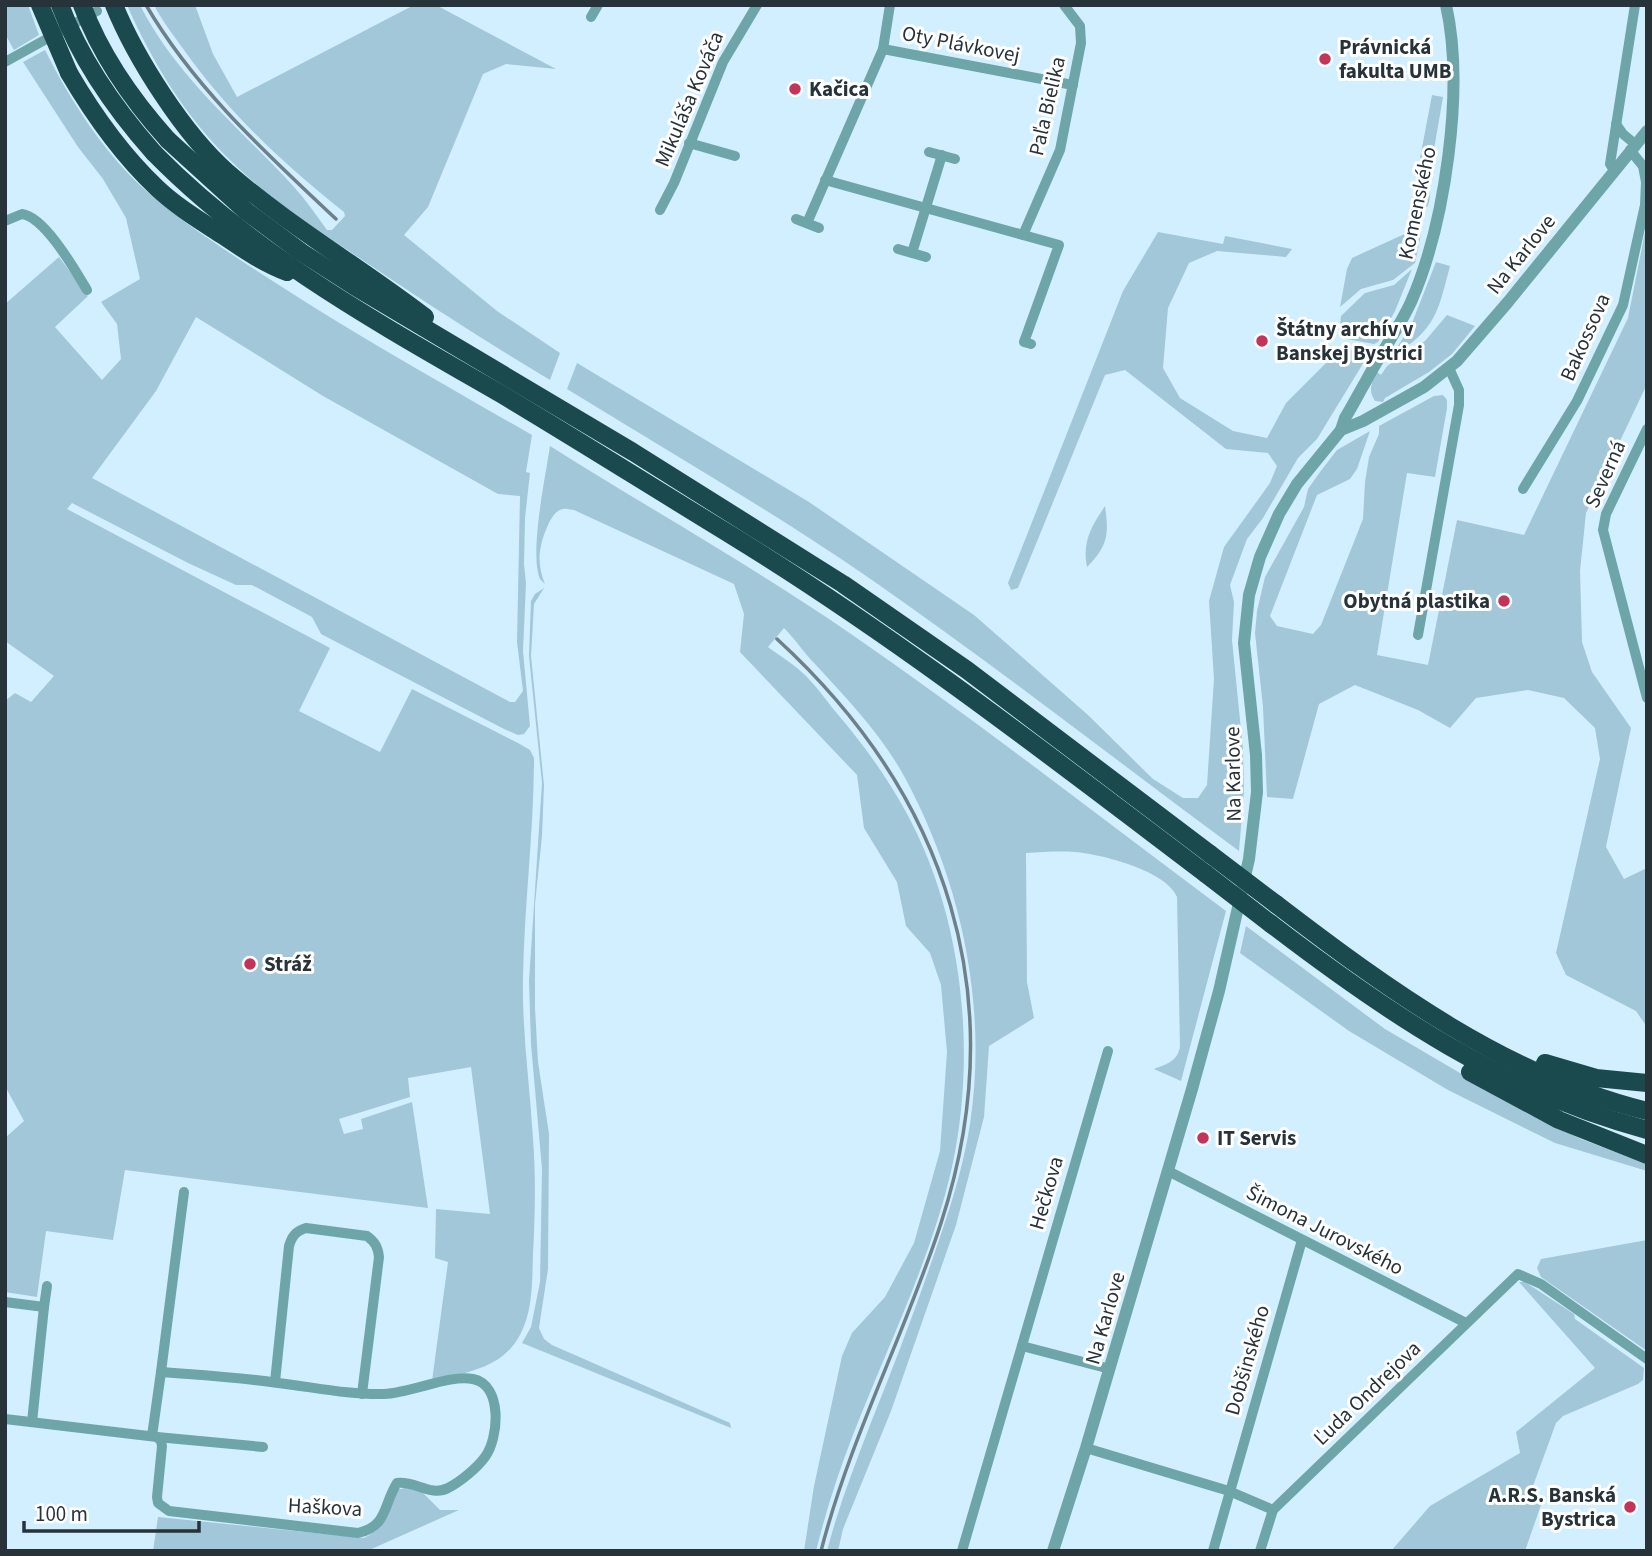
<svg xmlns="http://www.w3.org/2000/svg" width="1652" height="1556" viewBox="0 0 1652 1556" font-family="'Source Sans 3',sans-serif">
	<style>
		.green { fill: #a2c7d9; fill-rule: evenodd }
		.lines { fill: none; stroke-linecap: round; stroke-linejoin: round }
		.minor { stroke: #6ea5a9; stroke-width: 10 }
		.tertiary { stroke: #6ea5a9; stroke-width: 12 }
		.motorway { stroke: #1a4a4e; stroke-width: 18 }
		.rail { stroke: #6e818a; stroke-width: 3.5 }
		.motorway-bridge { stroke: #1a4a4e; stroke-width: 18 }
		.poi-dot { fill: #c3345b; stroke: #fff; stroke-width: 2.5 }
		.labels { text-anchor: middle; dominant-baseline: central; stroke-width: 6; stroke-linejoin: round; paint-order: stroke }
		.street-label { font-size: 21px; fill: #273338; stroke: #fff }
		.poi-label { font-size: 21px; font-weight: bold; fill: #273338; stroke: #fff; text-anchor: start }
	</style>
	<rect width="100%" height="100%" fill="#d2efff"/>
	<g class="green">
		<polygon points="5,5 28,5 39,35 14,50 5,34"/>
		<path d="M127 5H140C177 78 240 128 294 187 306 200 316 215 327 230H332L345 216 344 212C283 164 229 113 184 50 174 36 162 21 154 5H195L213 54 237 97 414 5H436L556 69 506 64 483 74 428 207 404 235 497 311 560 353 550 380C483 340 417 297 352 253 309 224 267 197 230 160 185 116 152 62 127 5Z"/>
		<path d="M45 50C70 100 102 150 143 188 181 222 225 250 268 278 354 334 443 384 532 435L526 472 530 473 525 518 524 564 526 583 523 651 530 726 524 734 518 735 504 729 321 634 312 617 252 585H236L188 563 72 503 67 509 330 648 299 711 380 752 412 689 518 743 530 750 534 758C534 832 524 906 523 980 522 1033 530 1086 533 1139 536 1177 535 1216 533 1255 532 1281 533 1309 521 1333 503 1369 467 1372 432 1381L448 1262 435 1258 436 1209 490 1214 471 1067 408 1078 410 1097 339 1119 344 1134 363 1129 361 1119 412 1102 428 1208 125 1170 113 1240 46 1231 37 1297 5 1292V1138L24 1121 5 1086V701L15 693 31 702 54 676 5 641V304L59 257 88 296 55 327 102 380 121 359 117 324 101 302 140 279 126 218 103 179 78 147 23 62ZM196 317 323 396 498 494 520 496 517 642 523 691 515 702H510L92 478 156 391Z"/>
		<polygon points="1432,95 1443,97 1428,184 1430,197 1428,206 1420,211 1411,206"/>
		<polygon points="1647,222 1647,384 1586,513 1580,571 1582,642 1592,672 1631,728 1606,847 1624,879 1647,868 1647,1027 1636,1011 1566,975 1556,953 1600,759 1595,728 1564,698 1528,690 1476,698 1450,728 1418,710 1355,685 1319,704 1293,799 1267,797 1263,707 1255,633 1257,611 1265,577 1304,507 1308,489 1320,472 1337,450 1370,431 1357,469 1350,479 1317,495 1270,616 1277,626 1313,634 1321,625 1363,519 1365,482 1369,457 1379,434 1379,426 1434,396 1443,395 1447,400 1447,408 1435,477 1407,473 1377,655 1428,665 1457,520 1524,535 1628,318"/>
		<polygon points="1411,231 1417,231 1421,234 1415,263 1393,280 1361,289 1340,307 1347,269 1352,258"/>
		<path d="M1158 232 1223 244 1225 236 1292 249 1286 257 1217 251 1189 263 1168 308 1163 368 1180 398 1233 431 1267 438 1286 403 1337 352 1339 348 1358 351 1367 357 1317 439 1298 458 1263 518 1247 539 1230 585 1234 602 1232 640 1243 750 1244 791 1239 851C1117 761 997 667 872 580 774 512 669 452 567 389L577 363 809 502 974 615 1088 715 1153 779 1183 798H1198L1207 785 1214 679 1209 601 1224 547 1270 483 1277 466 1268 453 1226 449 1125 370 1105 375 1018 588 1011 590 1008 583 1123 291Z"/>
		<path d="M1436 262 1450 266C1438 312 1436 330 1392 356L1412 323Z"/>
		<polygon points="1412,269 1395,311 1378,342 1374,344 1341,338 1339,334 1341,316 1365,293 1394,285"/>
		<path d="M1447 315 1475 326 1452 354 1429 372 1385 398 1383 402 1375 401C1368 390 1371 384 1377 372L1381 375 1387 366 1425 341Z"/>
		<path d="M550 446C650 509 754 567 851 634 979 722 1101 818 1226 911L1181 1081 1154 1069C1167 1064 1178 1061 1180 1046L1177 897C1167 871 1101 854 1075 852 1059 851 1042 852 1026 853L1027 982 1034 1018 989 1046 984 1117 956 1225 891 1411 843 1529 838 1551H827C838 1508 854 1467 870 1425 895 1363 919 1300 940 1237 953 1200 964 1162 970 1124 988 1005 961 881 904 776 881 734 847 699 815 664 804 653 795 639 784 628L768 647C780 656 795 665 806 676 818 688 828 703 840 717 861 742 881 769 898 798 962 904 978 1048 952 1167 931 1260 887 1347 853 1435 838 1473 826 1511 816 1551H804L814 1486 842 1356 852 1333 885 1297 914 1243 940 1151 947 1052 941 985 930 953 906 926 897 882 864 828 857 775 740 652 744 614 734 584 574 510C571 510 567 508 563 509 556 510 551 518 548 525 539 545 536 563 545 584L540 579C529 553 546 474 550 446Z"/>
		<path d="M1105 506C1109 535 1108 545 1087 567 1082 542 1091 527 1105 506Z"/>
		<polygon points="544,588 534,604 531,656 544,785 542,836 535,904 535,1008 538,1062 549,1134 548,1269 539,1328 544,1339 552,1345 730,1423 731,1428 522,1343 531,1327 540,1282 542,1169 531,1044 529,981 542,783 529,656 531,601 535,594"/>
		<polygon points="1246,926 1385,1029 1530,1114 1581,1139 1647,1164 1647,1171 1555,1143 1448,1090 1349,1031 1240,953"/>
		<polygon points="1647,1240 1647,1351 1541,1277 1537,1268 1541,1259"/>
		<polygon points="1519,1282 1525,1282 1574,1314 1575,1319 1644,1368 1643,1380 1638,1384 1563,1416 1556,1423 1533,1486 1541,1505 1525,1551 1391,1551 1430,1506 1520,1453 1516,1432 1595,1368"/>
		<path d="M408 1487 422 1492 440 1510H459L367 1551H153L158 1517 364 1538C385 1528 389 1512 397 1490Z"/>
	</g>
	<g class="lines">
		<g class="minor">
			<polyline points="591,17 598,5"/>
			<polyline points="883,49 1073,85"/>
			<polyline points="5,62 97,11"/>
			<polyline points="1616,124 1623,134 1635,144"/>
			<polyline points="689,143 735,156"/>
			<polyline points="929,152 955,159"/>
			<polyline points="1614,170 1610,164 1635,5"/>
			<polyline points="825,180 1059,245 1024,342 1031,344"/>
			<polyline points="660,210 674,183 723,62 757,5"/>
			<polyline points="796,219 819,228"/>
			<path d="M5 221 22 214C45 217 75 270 87 290"/>
			<polyline points="807,223 883,49 890,5"/>
			<polyline points="1023,235 1060,150 1081,43 1080,26 1064,5"/>
			<polyline points="898,249 926,257"/>
			<polyline points="912,253 942,155"/>
			<polyline points="1647,429 1606,514 1603,530 1647,698"/>
			<polyline points="1523,489 1577,401 1623,305 1645,205 1646,182 1643,166 1630,150"/>
			<polyline points="1418,635 1459,405 1459,390 1449,368"/>
			<polyline points="1168,1171 1466,1323"/>
			<polyline points="5,1302 44,1307 32,1422"/>
			<polyline points="44,1307 47,1286"/>
			<polyline points="1022,1346 1110,1369"/>
			<polyline points="161,1372 184,1192"/>
			<path d="M275 1382 289 1246C292 1236 296 1231 306 1228L367 1236C375 1242 378 1247 379 1257L362 1394"/>
			<path d="M5 1419 157 1437 161 1441 162 1446 157 1497 158 1503 169 1511 358 1533C388 1526 383 1505 397 1483 414 1480 431 1497 448 1488 460 1482 477 1468 485 1457 499 1438 503 1385 473 1379 450 1374 411 1393 384 1394 349 1395 313 1387 278 1383 239 1377 200 1375 161 1372L152 1436"/>
			<polyline points="157,1437 263,1447"/>
			<polyline points="1086,1448 1229,1491 1273,1510"/>
			<polyline points="962,1551 1108,1051"/>
			<polyline points="1213,1551 1302,1240"/>
			<polyline points="1260,1551 1273,1510 1518,1274 1541,1284 1647,1359"/>
		</g>
		<g class="tertiary">
			<path d="M1341 430 1345 418C1353 405 1359 393 1366 381 1380 354 1398 330 1411 302 1445 224 1465 89 1446 5"/>
			<polyline points="1053,1551 1086,1448 1192,1089 1219,991 1249,859 1257,792 1256,755 1244,643 1249,595 1260,557 1279,514 1297,484 1341,430 1363,421 1424,387 1457,361 1508,302 1647,131"/>
		</g>
		<g class="motorway">
			<path d="M114 5C136 59 184 134 227 172 289 226 360 267 425 317"/>
			<path d="M69 73C93 114 122 155 157 188 176 206 199 220 222 235 243 249 263 263 287 272"/>
			<polyline points="168,140 246,211 301,252 354,286 633,452 843,584 967,670 1210,854"/>
			<path d="M154 153C254 255 378 323 501 394 578 440 654 488 731 535 897 637 1050 756 1206 874"/>
			<path d="M1276 904C1387 989 1508 1077 1647 1111"/>
			<path d="M1271 924C1387 1013 1504 1092 1647 1130"/>
			<polyline points="1545,1063 1596,1078 1647,1083"/>
			<polyline points="1470,1072 1559,1120 1647,1155"/>
		</g>
		<g class="rail">
			<path d="M146 5C195 89 266 153 336 219"/>
			<path d="M777 639C948 796 1014 999 941 1223 905 1334 850 1438 821 1551"/>
		</g>
		<g class="motorway-bridge">
			<polyline points="40,5 69,73"/>
			<path d="M60 5C81 61 115 109 154 153"/>
			<path d="M82 5C101 56 132 100 168 140"/>
			<polyline points="1210,854 1276,904"/>
			<polyline points="1206,874 1271,924"/>
		</g>
	</g>
	<g class="poi-dot">
		<circle cx="1325" cy="59" r="7"/>
		<circle cx="795" cy="89" r="7"/>
		<circle cx="1262" cy="341" r="7"/>
		<circle cx="1504" cy="601" r="7"/>
		<circle cx="250" cy="964" r="7"/>
		<circle cx="1203" cy="1138" r="7"/>
		<circle cx="1630" cy="1507" r="7"/>
	</g>
	<g class="labels">
		<g class="street-label">
			<text transform="translate(961 44) rotate(11)">Oty Plávkovej</text>
			<text transform="translate(689 99) rotate(-67)">Mikuláša Kováča</text>
			<text transform="translate(1047 106) rotate(-77)">Paľa Bielika</text>
			<text transform="translate(1417 203) rotate(-78)">Komenského</text>
			<text transform="translate(1521 254) rotate(-51)">Na Karlove</text>
			<text transform="translate(1585 337) rotate(-66)">Bakossova</text>
			<text transform="translate(1605 474) rotate(-66)">Severná</text>
			<text transform="translate(1233 774) rotate(-91)">Na Karlove</text>
			<text transform="translate(1046 1193) rotate(-74)">Hečkova</text>
			<text transform="translate(1325 1230) rotate(27)">Šimona Jurovského</text>
			<text transform="translate(1105 1318) rotate(-74)">Na Karlove</text>
			<text transform="translate(1247 1360) rotate(-74)">Dobšinského</text>
			<text transform="translate(1367 1393) rotate(-44)">Ľuda Ondrejova</text>
			<text transform="translate(325 1507) rotate(3)">Haškova</text>
		</g>
		<g class="poi-label">
			<text x="1339" y="47">Právnická<tspan x="1339" dy="24">fakulta UMB</tspan></text>
			<text x="809" y="89">Kačica</text>
			<text x="1276" y="329">Štátny archív v<tspan x="1276" dy="24">Banskej Bystrici</tspan></text>
			<text x="1490" y="601" text-anchor="end">Obytná plastika</text>
			<text x="264" y="964">Stráž</text>
			<text x="1217" y="1138">IT Servis</text>
			<text x="1616" y="1495" text-anchor="end">A.R.S. Banská<tspan x="1616" dy="24">Bystrica</tspan></text>
		</g>
	</g>
	<rect width="1652" height="1556" fill="none" stroke="#273338" stroke-width="14"/>
	<path d="M24 1521v10h175v-10" fill="none" stroke="#273338" stroke-width="3.5"/>
	<text x="35" y="1521" font-size="21" fill="#273338" stroke="#ffffff" stroke-width="5" paint-order="stroke">100 m</text>
</svg>
